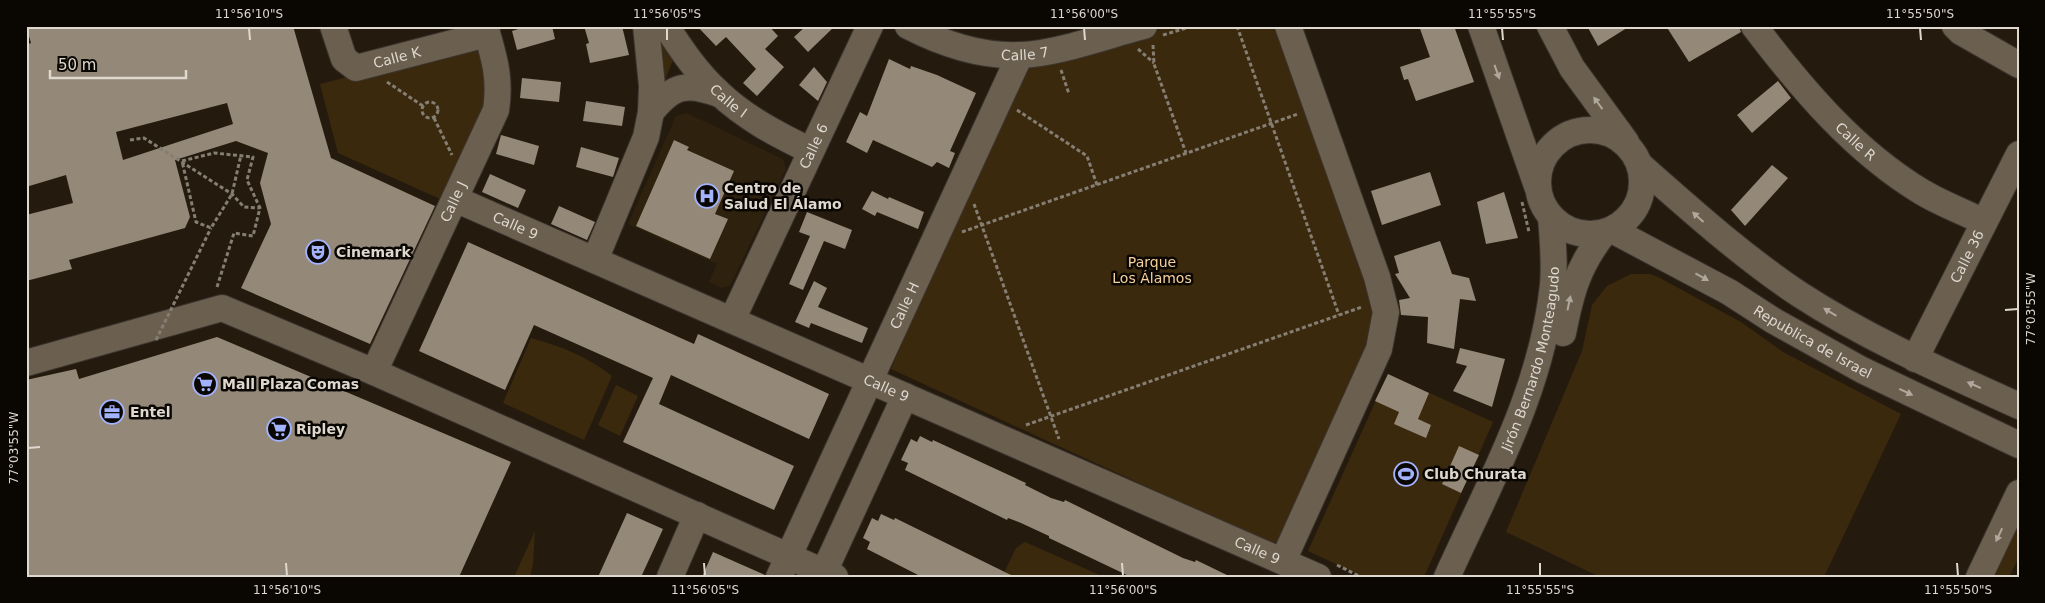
<svg xmlns="http://www.w3.org/2000/svg" width="2045" height="603" viewBox="0 0 2045 603" font-family="'DejaVu Sans',sans-serif">
	<style>
		.built { fill: #2e210d }
		.green { fill: #3b290e }
		.building { fill: #948878; fill-rule: evenodd }
		.lines { fill: none; stroke-linecap: round; stroke-linejoin: round }
		.minor-casing { stroke: #3b342e; stroke-width: 28 }
		.path { stroke: #857e73; stroke-width: 3; stroke-dasharray: 4 2.5; stroke-linecap: butt }
		.minor { stroke: #6b5f50; stroke-width: 26 }
		.path-bridge { stroke: #857e73; stroke-width: 3; stroke-dasharray: 4 2.5; stroke-linecap: butt }
		.oneway { fill: #b0a89c }
		.ticks { fill: none; stroke: #ded8cf; stroke-width: 2 }
		.labels { text-anchor: middle; dominant-baseline: central; stroke-width: 5; stroke-linejoin: round; paint-order: stroke }
		.street-label { font-size: 14px; fill: #ded8cf; stroke: #0a0703 }
		.poi-label { font-size: 14px; font-weight: bold; fill: #ded8cf; stroke: #0a0703; text-anchor: start }
		.park-label { font-size: 14px; fill: #f7d19b; stroke: #0a0703 }
		.neatline { fill: none; stroke: #ded8cf; stroke-width: 2 }
		.ticks-label { font-size: 12px; text-anchor: middle; fill: #ded8cf }
	</style>
	<rect width="100%" height="100%" fill="#241b0e"/>
	<polygon class="built" points="687,113 783,159 786,169 730,286 722,288 709,282 717,264 628,224 676,116"/>
	<g class="green">
		<polygon points="1170,26 1275,26 1370,289 1376,327 1277,544 1265,541 891,369 1019,75 1034,60"/>
		<polygon points="659,30 675,55 665,80 659,79"/>
		<polygon points="483,42 494,89 449,203 338,153 320,84"/>
		<polygon points="1631,274 1650,274 1658,277 1741,322 1783,352 1901,414 1824,577 1600,577 1506,532 1582,351 1592,305 1607,286"/>
		<path d="M531 338C561 346 588 357 612 376L584 440 503 403Z"/>
		<polygon points="1388,374 1493,422 1424,577 1364,577 1308,551"/>
		<polygon points="616,385 638,396 620,436 598,425"/>
		<polygon points="2019,514 2019,557 2009,577 1989,577"/>
		<polygon points="535,531 533,564 530,577 514,577"/>
		<polygon points="1025,542 1104,577 1002,577 1016,548"/>
	</g>
	<g class="building">
		<path d="M26 26H293L331 158 435 206 370 344 241 288 271 224 260 183 268 153 236 141 175 160 190 217 185 228 69 260 72 269 26 281V215L73 203 66 175 26 187V45L31 43ZM227 103 233 124 123 160 116 132Z"/>
		<polygon points="528,26 552,26 555,39 517,50 512,31"/>
		<polygon points="584,26 622,26 629,55 590,63 586,44 589,43"/>
		<polygon points="697,26 769,26 778,36 765,49 784,67 757,96 743,83 756,69 726,37 716,46"/>
		<polygon points="806,26 835,26 808,52 794,37"/>
		<polygon points="1419,26 1454,26 1474,82 1416,101 1408,79 1404,80 1400,67 1430,57"/>
		<polygon points="1587,26 1630,26 1598,46"/>
		<polygon points="1666,26 1739,26 1741,32 1689,62"/>
		<polygon points="889,59 910,69 911,66 937,75 976,93 950,151 955,153 949,168 937,162 932,167 873,140 867,153 846,142 860,112 867,116"/>
		<polygon points="814,67 827,82 818,101 799,85"/>
		<polygon points="522,78 561,82 559,102 520,98"/>
		<polygon points="1778,81 1791,98 1752,133 1737,115"/>
		<polygon points="586,101 625,107 622,126 583,121"/>
		<polygon points="501,135 539,146 534,165 496,154"/>
		<polygon points="674,140 689,147 687,150 734,171 715,214 728,219 710,259 636,226"/>
		<polygon points="581,147 619,158 613,177 576,167"/>
		<polygon points="1772,165 1788,178 1745,226 1731,210"/>
		<polygon points="1430,172 1441,205 1382,225 1371,191"/>
		<polygon points="490,174 526,190 518,208 482,192"/>
		<polygon points="872,191 888,199 889,197 924,212 918,229 877,212 875,216 862,209"/>
		<polygon points="1504,192 1518,238 1486,244 1477,202"/>
		<polygon points="559,206 595,222 587,240 551,224"/>
		<polygon points="807,212 852,230 845,249 824,241 803,290 789,284 810,236 799,232"/>
		<polygon points="1440,241 1452,274 1469,278 1476,301 1460,299 1454,349 1427,343 1428,317 1401,315 1399,300 1410,298 1395,274 1399,273 1394,256"/>
		<polygon points="468,242 694,344 698,334 829,394 809,439 671,375 659,404 794,466 774,510 623,442 653,378 534,325 505,390 419,351"/>
		<polygon points="814,281 827,288 818,307 868,328 862,343 811,323 809,328 795,322"/>
		<polygon points="217,337 511,462 459,577 26,577 26,380 76,369 79,379"/>
		<polygon points="1460,348 1505,359 1492,407 1453,391 1467,366 1456,363"/>
		<polygon points="1388,374 1429,393 1418,419 1431,425 1426,438 1394,424 1399,412 1375,401"/>
		<polygon points="920,436 932,442 933,440 1026,483 1025,485 1051,498 1064,502 1065,500 1183,558 1195,562 1196,560 1231,577 1131,577 1049,538 1049,536 1021,523 1008,518 1007,520 905,470 908,463 901,460 911,439 917,442"/>
		<polygon points="1459,446 1479,455 1461,493 1442,484"/>
		<polygon points="627,513 663,529 653,551 641,577 598,577"/>
		<polygon points="881,514 894,520 895,518 1015,577 922,577 867,549 870,542 863,538 872,518 878,521"/>
		<polygon points="713,552 765,575 764,577 702,577"/>
	</g>
	<g class="lines">
		<g class="minor-casing">
			<g id="minor">
				<path id="s1" d="M333 26 344 59 356 68 487 34"/>
				<path id="s2" d="M666 26C681 49 697 73 718 92 745 118 778 135 811 151"/>
				<path id="s3" d="M908 26C943 44 981 57 1021 55 1057 54 1108 35 1144 26"/>
				<polyline points="1481,26 1537,186"/>
				<polyline points="1550,26 1572,68 1626,142"/>
				<path id="s4" d="M1754 26C1802 89 1854 151 1922 192 1942 204 1964 212 1984 222"/>
				<polyline points="1955,26 1961,32 2019,65"/>
				<path d="M651 112C673 85 686 82 719 94"/>
				<circle cx="1590" cy="182" r="52"/>
				<path d="M1640 165C1691 210 1742 256 1799 294 1868 339 1944 372 2019 406"/>
				<path id="s5" d="M455 199 1318 577"/>
				<path id="s6" d="M1612 230 1729 292 1774 321 1862 370 2019 445"/>
				<polyline points="595,260 646,137 651,112 652,86 646,26"/>
				<path id="s7" d="M732 320 870 26"/>
				<path d="M1563 333C1571 292 1578 266 1604 233"/>
				<path id="s8" d="M1915 359 2019 154"/>
				<polyline points="26,363 222,308 374,372 835,577"/>
				<path id="s9" d="M374 372 496 110C501 78 494 57 485 26"/>
				<polyline points="1283,561 1379,349 1386,312 1377,277 1288,26"/>
				<polyline points="824,572 905,396"/>
				<polyline points="670,577 697,515"/>
				<path id="s10" d="M779 577 1020 55"/>
				<path id="s11" d="M1447 577C1490 482 1542 390 1553 285 1555 263 1553 240 1551 217"/>
				<polyline points="1979,577 2019,493"/>
			</g>
		</g>
		<g class="path">
			<polyline points="1237,26 1339,315"/>
			<polyline points="1163,35 1193,26"/>
			<polyline points="1153,45 1154,64 1186,153"/>
			<polyline points="1138,49 1154,63"/>
			<polyline points="1061,70 1069,94"/>
			<polyline points="387,82 423,106"/>
			<circle cx="430" cy="110" r="8"/>
			<polyline points="1017,110 1087,156 1097,185"/>
			<polyline points="434,118 452,155"/>
			<polyline points="130,140 144,138 232,194 244,207 260,208"/>
			<polyline points="1522,202 1529,232"/>
			<polyline points="974,204 1059,439"/>
			<polyline points="962,232 1298,114"/>
			<polyline points="217,287 234,233 253,236 260,208 247,180 253,157 214,153 182,161 196,222 211,228 232,194 241,155"/>
			<polyline points="1026,425 1362,307"/>
			<polyline points="1337,565 1361,577"/>
		</g>
		<use href="#minor" class="minor"/>
		<polyline class="path-bridge" points="156,340 211,228"/>
	</g>
	<defs><path id="oneway-solid" d="M-6-.8H1V-3.2L6.5 0L1 3.2V.8H-6Z" transform="scale(1.25)"/></defs>
	<g class="oneway">
		<use href="#oneway-solid" transform="translate(1497 72) rotate(70)"/>
		<use href="#oneway-solid" transform="translate(1598 103) rotate(-126)"/>
		<use href="#oneway-solid" transform="translate(1698 217) rotate(-138)"/>
		<use href="#oneway-solid" transform="translate(1702 277) rotate(29)"/>
		<use href="#oneway-solid" transform="translate(1569 303) rotate(-78)"/>
		<use href="#oneway-solid" transform="translate(1830 312) rotate(-149)"/>
		<use href="#oneway-solid" transform="translate(1974 385) rotate(-156)"/>
		<use href="#oneway-solid" transform="translate(1906 392) rotate(25)"/>
		<use href="#oneway-solid" transform="translate(1999 535) rotate(115)"/>
	</g>
	<path class="ticks" d="M249 28 250 40M667 28V40M1084 28 1085 40M1502 28 1503 40M1920 28 1921 40M2005 310 2018 309M28 448 40 447M286 563 287 576M704 563 705 576M1122 563 1123 576M1540 563V576M1957 563 1958 576"/>
	<defs>
		<g id="hospital-ring" transform="scale(1.25)"><circle r="9.5" fill="#0a0703" stroke="#a3b2fd" stroke-width="1.5"/><path d="M-5-5h3v3.5h4V-5h3V5h-3V1.5h-4V5h-3Z" fill="#a3b2fd"/></g>
		<g id="theatre-ring" transform="scale(1.25)"><circle r="9.5" fill="#0a0703" stroke="#a3b2fd" stroke-width="1.5"/><path d="M-5-5.5Q0-4 5-5.5V0Q5 5 0 6Q-5 5-5 0ZM-3.3-2.5H-1v1.5H-3.3ZM1-2.5H3.3v1.5H1ZM-2.8 1Q0 5.5 2.8 1Z" fill="#a3b2fd"/></g>
		<g id="supermarket-ring" transform="scale(1.25)"><circle r="9.5" fill="#0a0703" stroke="#a3b2fd" stroke-width="1.5"/><path d="M-6-5.5h2.5l.6 2H6L4.5 2H-2.5L-4.4-4H-6ZM-1.5 3.2a1.3 1.3 0 1 0 .1 0ZM3 3.2a1.3 1.3 0 1 0 .1 0Z" fill="#a3b2fd"/></g>
		<g id="office-ring" transform="scale(1.25)"><circle r="9.5" fill="#0a0703" stroke="#a3b2fd" stroke-width="1.5"/><path d="M-6-3h4V-5.5h4V-3h4V5H-6ZM-1-4.5V-3h2v-1.5ZM-6 0V1H6V0Z" fill="#a3b2fd"/></g>
		<g id="stadium-ring" transform="scale(1.25)"><circle r="9.5" fill="#0a0703" stroke="#a3b2fd" stroke-width="1.5"/><path d="M0-5a6.5 5 0 1 0 0 10a6.5 5 0 1 0 0-10ZM-3.5-1.8h7v3.6h-7Z" fill="#a3b2fd"/></g>
	</defs>
	<g fill-rule="evenodd">
		<use href="#hospital-ring" x="707" y="196"/>
		<use href="#theatre-ring" x="318" y="252"/>
		<use href="#supermarket-ring" x="205" y="384"/>
		<use href="#office-ring" x="112" y="412"/>
		<use href="#supermarket-ring" x="279" y="429"/>
		<use href="#stadium-ring" x="1406" y="474"/>
	</g>
	<g class="labels">
		<g class="street-label">
			<text stroke="none"><textPath href="#s3" startOffset="122">Calle 7</textPath></text>
			<text stroke="none"><textPath href="#s1" startOffset="92">Calle K</textPath></text>
			<text stroke="none"><textPath href="#s2" startOffset="98">Calle I</textPath></text>
			<text stroke="none"><textPath href="#s4" startOffset="154">Calle R</textPath></text>
			<text stroke="none"><textPath href="#s7" startOffset="192">Calle 6</textPath></text>
			<text stroke="none"><textPath href="#s9" startOffset="188">Calle J</textPath></text>
			<text stroke="none"><textPath href="#s5" startOffset="66">Calle 9</textPath></text>
			<text stroke="none"><textPath href="#s8" startOffset="115">Calle 36</textPath></text>
			<text stroke="none"><textPath href="#s10" startOffset="299">Calle H</textPath></text>
			<text stroke="none"><textPath href="#s6" startOffset="230">Republica de Israel</textPath></text>
			<text stroke="none"><textPath href="#s11" startOffset="235">Jirón Bernardo Monteagudo</textPath></text>
			<text stroke="none"><textPath href="#s5" startOffset="471">Calle 9</textPath></text>
			<text stroke="none"><textPath href="#s5" startOffset="876">Calle 9</textPath></text>
		</g>
		<g class="poi-label">
			<text x="724" y="188">Centro de<tspan x="724" dy="16">Salud El Álamo</tspan></text>
			<text x="336" y="252">Cinemark</text>
			<text x="222" y="384">Mall Plaza Comas</text>
			<text x="130" y="412">Entel</text>
			<text x="296" y="429">Ripley</text>
			<text x="1424" y="474">Club Churata</text>
		</g>
		<g class="park-label">
			<text x="1152" y="262">Parque<tspan x="1152" dy="16">Los Álamos</tspan></text>
		</g>
	</g>
	<rect width="2045" height="603" fill="none" stroke="#0a0703" stroke-width="55"/>
	<path d="M50 70v8h136v-8" fill="none" stroke="#ded8cf" stroke-width="2.5"/>
	<text x="58" y="70" font-size="15" fill="#ded8cf" stroke="#0a0703" stroke-width="4" paint-order="stroke">50 m</text>
	<rect x="28" y="28" width="1990" height="548" class="neatline"/>
	<g class="ticks-label">
		<text x="249" y="18">11°56'10"S</text>
		<text x="667" y="18">11°56'05"S</text>
		<text x="1084" y="18">11°56'00"S</text>
		<text x="1502" y="18">11°55'55"S</text>
		<text x="1920" y="18">11°55'50"S</text>
		<text transform="translate(2031 309) rotate(-90)" y="4">77°03'55"W</text>
		<text transform="translate(14 448) rotate(-90)" y="4">77°03'55"W</text>
		<text x="287" y="594">11°56'10"S</text>
		<text x="705" y="594">11°56'05"S</text>
		<text x="1123" y="594">11°56'00"S</text>
		<text x="1540" y="594">11°55'55"S</text>
		<text x="1958" y="594">11°55'50"S</text>
	</g>
</svg>
